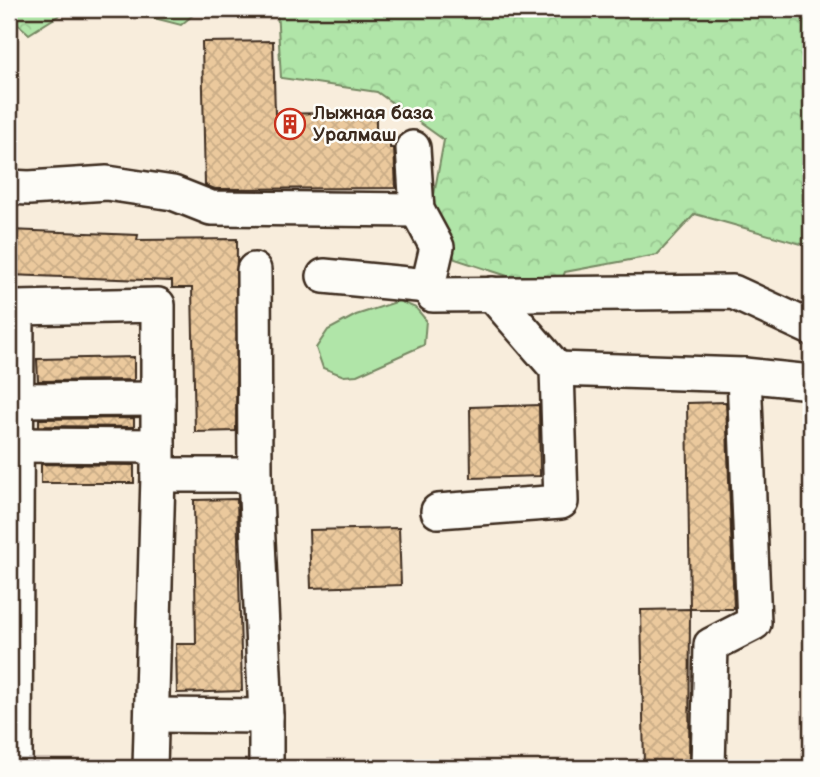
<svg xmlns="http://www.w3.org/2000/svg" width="820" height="777" viewBox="0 0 820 777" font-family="'Balsamiq Sans',sans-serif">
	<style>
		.forest { fill: url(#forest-crowns); stroke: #768863; stroke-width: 2 }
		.pitch { fill: #b0e5a8; stroke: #768863; stroke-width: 2 }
		.building { fill: url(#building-cross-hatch); stroke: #3b2a1e; stroke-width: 2 }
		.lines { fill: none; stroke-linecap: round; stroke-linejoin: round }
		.minor-casing { stroke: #3b2a1e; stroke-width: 38 }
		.minor { stroke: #fdfcf7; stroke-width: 33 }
		.labels { text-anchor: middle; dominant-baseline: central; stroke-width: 5; stroke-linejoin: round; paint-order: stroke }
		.poi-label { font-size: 19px; font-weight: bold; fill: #3b2a1e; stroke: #fdfcf7; text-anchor: start }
	</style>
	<defs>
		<pattern id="forest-crowns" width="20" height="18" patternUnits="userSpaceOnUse" patternTransform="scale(1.75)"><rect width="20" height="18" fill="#b0e5a8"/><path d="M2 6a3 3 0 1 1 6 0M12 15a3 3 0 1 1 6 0" fill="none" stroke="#98c590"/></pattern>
		<pattern id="building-cross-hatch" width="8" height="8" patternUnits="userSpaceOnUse" patternTransform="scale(1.75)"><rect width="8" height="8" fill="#ebc99d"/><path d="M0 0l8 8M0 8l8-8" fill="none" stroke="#caad87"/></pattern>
	</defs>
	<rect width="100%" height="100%" fill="#f8eddc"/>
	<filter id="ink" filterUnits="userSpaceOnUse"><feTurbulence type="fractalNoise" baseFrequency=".0143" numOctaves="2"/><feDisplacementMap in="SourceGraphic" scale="14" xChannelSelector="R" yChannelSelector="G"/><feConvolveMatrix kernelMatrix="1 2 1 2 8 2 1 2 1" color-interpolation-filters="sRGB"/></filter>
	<g filter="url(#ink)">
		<g class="forest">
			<polygon points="9,9 60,9 61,14 29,34 9,16"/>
			<polygon points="119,9 200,9 181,25"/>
			<polygon points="277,9 811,9 811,243 808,246 695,214 657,255 565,272 557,292 455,259 431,211 444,140 377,92 281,78"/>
		</g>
		<polygon class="pitch" points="399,301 416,308 426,320 424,345 357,375 344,376 323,368 316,348 328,330 356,315"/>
		<g class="building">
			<polygon points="273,41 275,114 376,112 376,135 390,135 390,148 394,148 396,188 215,189 205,185 202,42"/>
			<polygon points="9,230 138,235 137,240 237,239 236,431 195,432 192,288 172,288 172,281 9,275"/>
			<polygon points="134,357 134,380 38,381 37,359"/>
			<polygon points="726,402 734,609 690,609 687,403"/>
			<polygon points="539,405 540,476 471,478 470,407"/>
			<polygon points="134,418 134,427 39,426 39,419"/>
			<polygon points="41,464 134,465 134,483 41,483"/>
			<polygon points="237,499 242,691 177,693 176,644 196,644 194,500"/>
			<polygon points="399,528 401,585 311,588 309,530"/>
			<polygon points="690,609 689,768 644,768 641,610"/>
		</g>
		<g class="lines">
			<g class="minor-casing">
				<g id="minor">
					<polyline points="413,148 417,210 437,247 428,286"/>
					<polyline points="9,187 29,188 107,183 173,193 211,208 417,210"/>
					<polyline points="254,270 255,475 266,716 266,768"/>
					<polyline points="324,276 428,286 433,295 733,292 811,328"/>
					<polyline points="557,369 744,375 811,382"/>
					<polyline points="16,400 158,399"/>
					<polyline points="16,445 158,446"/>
					<polyline points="438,511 561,502 557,369 492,294"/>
					<polyline points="153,715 266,716"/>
					<polyline points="15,768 17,308 158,305 158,475"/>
					<polyline points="150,768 158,475 255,475"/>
					<polyline points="708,768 711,645 754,623 744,375"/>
				</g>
			</g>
			<use href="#minor" class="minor"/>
		</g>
	</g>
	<defs>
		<g id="building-ring" transform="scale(1.575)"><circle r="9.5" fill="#fdfcf7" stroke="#c8321e" stroke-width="1.5"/><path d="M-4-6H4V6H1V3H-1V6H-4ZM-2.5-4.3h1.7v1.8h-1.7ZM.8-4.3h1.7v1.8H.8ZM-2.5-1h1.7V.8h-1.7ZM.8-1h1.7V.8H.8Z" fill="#c8321e"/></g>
	</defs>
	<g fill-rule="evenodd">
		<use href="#building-ring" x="290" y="124"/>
	</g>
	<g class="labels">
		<g class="poi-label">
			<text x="313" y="113">Лыжная база<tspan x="313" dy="22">Уралмаш</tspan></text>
		</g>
	</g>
	<rect width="820" height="777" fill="none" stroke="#fdfcf7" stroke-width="35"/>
	<rect x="18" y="18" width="785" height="742" fill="none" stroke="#3b2a1e" stroke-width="2.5" filter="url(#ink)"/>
</svg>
